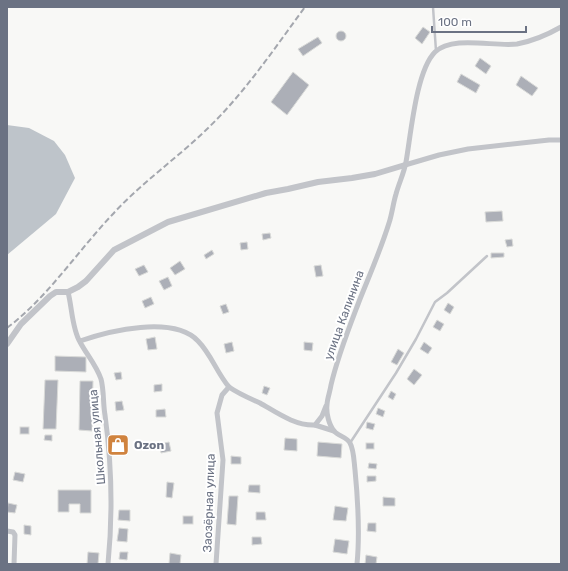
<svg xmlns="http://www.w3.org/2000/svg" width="568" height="571" viewBox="0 0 568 571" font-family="Rubik,sans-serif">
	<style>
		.water { fill: #bec4ca }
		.building { fill: #acafb7; stroke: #d9dad8 }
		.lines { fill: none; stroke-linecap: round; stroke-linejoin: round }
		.service { stroke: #c2c4c9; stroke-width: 2.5 }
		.minor { stroke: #c2c4c9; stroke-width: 5 }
		.tertiary { stroke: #c2c4c9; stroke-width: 6 }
		.rail { stroke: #a4a7ae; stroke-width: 2; stroke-dasharray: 6 3; stroke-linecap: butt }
		.labels { text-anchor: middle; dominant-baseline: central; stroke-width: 4; stroke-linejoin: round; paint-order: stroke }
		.street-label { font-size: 12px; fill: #6b7283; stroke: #fff }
		.poi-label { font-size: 12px; font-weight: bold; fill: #6b7283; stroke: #fff; text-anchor: start }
	</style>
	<rect width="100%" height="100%" fill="#f8f8f6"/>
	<polygon class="water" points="7,125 29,128 54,141 65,155 75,178 56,214 7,255"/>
	<g class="building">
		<polygon points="423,27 430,32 422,44 415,38"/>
		<circle cx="341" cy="36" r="5"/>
		<polygon points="318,37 322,43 303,56 298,49"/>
		<polygon points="480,58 491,66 486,74 475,66"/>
		<polygon points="293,72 309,85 287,115 271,102"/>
		<polygon points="461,74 480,85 476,93 457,82"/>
		<polygon points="521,76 538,88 532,96 516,85"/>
		<polygon points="502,211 503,221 486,222 485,212"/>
		<polygon points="270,233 271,238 263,240 262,234"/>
		<polygon points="512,239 513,246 507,247 505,240"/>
		<polygon points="247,242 248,249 241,250 240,243"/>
		<polygon points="212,250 214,254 206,259 204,255"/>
		<polygon points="491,253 504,253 504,257 491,258"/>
		<polygon points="180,261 185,269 175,275 170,268"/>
		<polygon points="144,265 148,272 139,276 135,269"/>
		<polygon points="321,265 323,276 316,277 314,266"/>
		<polygon points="168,277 172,286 164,290 159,281"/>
		<polygon points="151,297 154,304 145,308 142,301"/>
		<polygon points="448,303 454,307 450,314 444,310"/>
		<polygon points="226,304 229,312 223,314 220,306"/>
		<polygon points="437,320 444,324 440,331 433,327"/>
		<polygon points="155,337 157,349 148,350 146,339"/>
		<polygon points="232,342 234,351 226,353 224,344"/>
		<polygon points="304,342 313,343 312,351 304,350"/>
		<polygon points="424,342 432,348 428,354 420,349"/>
		<polygon points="398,349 404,353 397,365 391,362"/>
		<polygon points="55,356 86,357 86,372 55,371"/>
		<polygon points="414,369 422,375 414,385 407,379"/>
		<polygon points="121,372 122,379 116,380 114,373"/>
		<polygon points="45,380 58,380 56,429 43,429"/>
		<polygon points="80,381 93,381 92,431 79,430"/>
		<polygon points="162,384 162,391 154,392 154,385"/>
		<polygon points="264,386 270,388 267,395 262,393"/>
		<polygon points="391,391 396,394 393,400 388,397"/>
		<polygon points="122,401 124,410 116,411 115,402"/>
		<polygon points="378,408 385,411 383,417 376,414"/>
		<polygon points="165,409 166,417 156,417 156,410"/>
		<polygon points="367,422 375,424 373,430 366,428"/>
		<rect x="20" y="427" width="9" height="7"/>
		<polygon points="45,435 52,435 52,441 44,440"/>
		<polygon points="285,438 297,439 297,451 284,450"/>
		<polygon points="121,440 122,449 115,450 113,442"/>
		<polygon points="169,442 171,451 161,453 160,444"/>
		<polygon points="318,442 342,444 341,458 317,456"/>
		<rect x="366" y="443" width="8" height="6"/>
		<polygon points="231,456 241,457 241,464 231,464"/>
		<polygon points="369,463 377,464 376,469 368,468"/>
		<polygon points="15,472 25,474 23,482 13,480"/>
		<polygon points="367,476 376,476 376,481 367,482"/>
		<polygon points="167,482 174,483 172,498 166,497"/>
		<polygon points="249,485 260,485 260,493 248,492"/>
		<polygon points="58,490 91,490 91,513 80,513 80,504 69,504 69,512 58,512"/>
		<polygon points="229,496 238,496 236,525 227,524"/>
		<polygon points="383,497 395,498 395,506 383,506"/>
		<polygon points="8,503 17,505 15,513 7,512"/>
		<polygon points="335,506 348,508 346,521 333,520"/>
		<polygon points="119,510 130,510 130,521 118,520"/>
		<polygon points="256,512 265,512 266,520 256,520"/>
		<rect x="183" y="516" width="10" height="8"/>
		<polygon points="368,523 376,523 376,532 367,531"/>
		<polygon points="24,525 31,526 31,535 24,534"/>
		<polygon points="119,528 128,529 127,542 117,541"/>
		<polygon points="252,537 261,537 262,544 252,545"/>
		<polygon points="335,539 349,541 347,554 333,552"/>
		<polygon points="88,552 99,553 98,564 87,564"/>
		<polygon points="120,552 128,552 127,560 119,559"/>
		<polygon points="170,553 181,555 180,564 169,564"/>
		<polygon points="366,555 377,557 376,564 365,564"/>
	</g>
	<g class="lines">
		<g class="service">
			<polyline points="433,7 436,51"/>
			<polyline points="350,443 396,373 416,339 435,302 447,293 487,256"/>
		</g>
		<g class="minor">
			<polyline points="405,165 439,155 468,149 549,140 561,140"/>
			<path d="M68 292C72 307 72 329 80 342 87 355 96 365 101 379 104 390 103 404 105 415 112 466 113 513 108 564"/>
			<path d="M80 341C109 331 173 315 198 341 211 354 217 373 229 387L222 395 217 413 223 460 216 564"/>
			<path d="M229 387C239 394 249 398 260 403 276 412 295 426 315 425L322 416 326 406"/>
			<polyline points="315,425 334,431"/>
			<polyline points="7,531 13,532 15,535 14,564"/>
			<path d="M357 564C360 533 358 501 355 470 354 462 354 450 350 443 347 437 338 436 334 431 329 425 326 413 327 405 327 399 330 392 331 385 338 355 349 328 360 299 370 274 381 249 389 223 392 214 393 204 396 194 399 183 404 173 406 162 411 134 416 71 435 52 453 35 494 47 517 44 533 41 547 35 561 27"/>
		</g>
		<polyline class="tertiary" points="7,344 21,324 50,296 56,292 68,292 78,287 86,281 114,250 168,222 266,193 288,189 318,182 352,178 375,174 405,165"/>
		<path class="rail" d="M7 328C47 298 77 252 112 215 140 184 176 159 206 130 244 94 274 49 305 7"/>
	</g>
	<defs>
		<g id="shop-square" transform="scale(1.15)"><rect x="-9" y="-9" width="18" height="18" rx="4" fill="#d0833e" stroke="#fff"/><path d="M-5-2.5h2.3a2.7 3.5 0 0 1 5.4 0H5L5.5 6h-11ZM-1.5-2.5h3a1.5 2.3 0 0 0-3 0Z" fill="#fff"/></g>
	</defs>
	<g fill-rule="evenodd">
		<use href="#shop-square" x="118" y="445"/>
	</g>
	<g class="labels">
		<g class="street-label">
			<text transform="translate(344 315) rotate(-70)">улица Калинина</text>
			<text transform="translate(97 437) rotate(-95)">Школьная улица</text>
			<text transform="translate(209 503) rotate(-88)">Заозёрная улица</text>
		</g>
		<g class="poi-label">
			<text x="134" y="445">Ozon</text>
		</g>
	</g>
	<rect width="568" height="571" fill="none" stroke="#6b7283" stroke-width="16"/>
	<path d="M432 26v6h94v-6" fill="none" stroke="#6b7283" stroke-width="2"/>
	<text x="438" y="26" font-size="12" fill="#6b7283" stroke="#ffffff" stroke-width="3" paint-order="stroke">100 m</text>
</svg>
